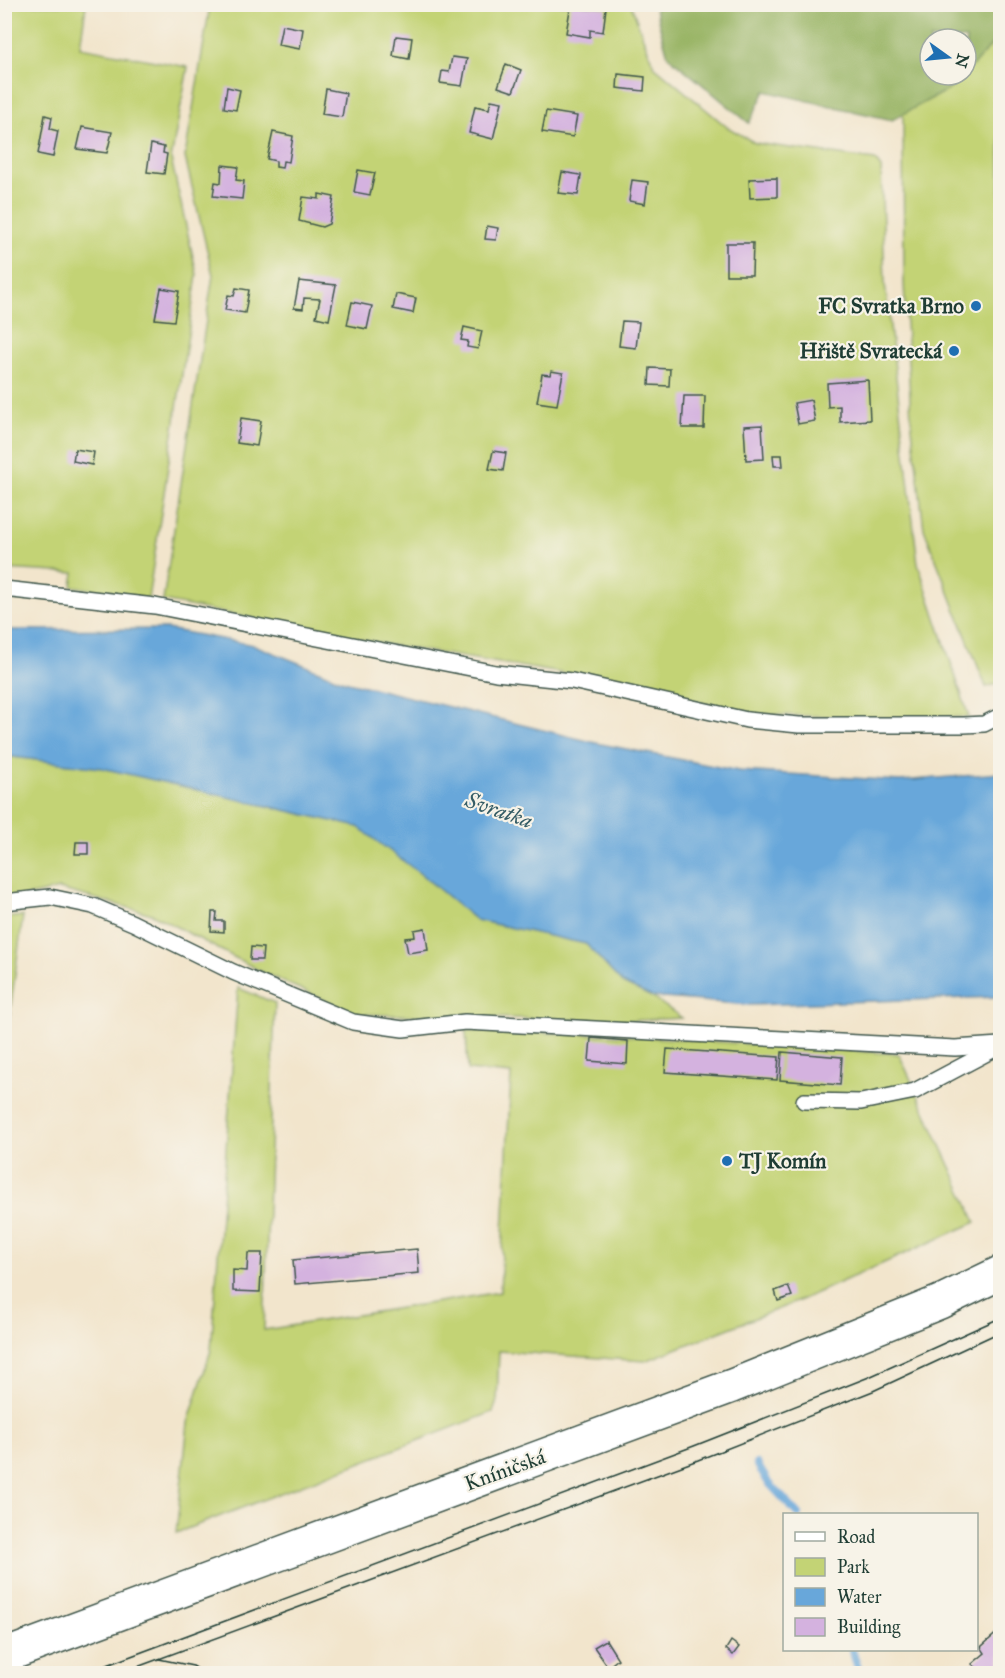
<svg xmlns="http://www.w3.org/2000/svg" width="1005" height="1678" viewBox="0 0 1005 1678" font-family="'IM FELL Great Primer',serif">
	<style>
		.green { fill: #c3d375; stroke: #718854; stroke-width: 1.5 }
		.forest { fill: #9ab566; stroke: #5c794d; stroke-width: 1.5 }
		.water { fill: #68a7da; stroke: #447287; stroke-width: 1.5 }
		.lines { fill: none; stroke-linecap: round; stroke-linejoin: round }
		.stream { stroke: #68a7da; stroke-width: 8 }
		.building { fill: #d4b2df }
		.service-casing { stroke: #3f564b; stroke-width: 18 }
		.secondary-casing { stroke: #3f564b; stroke-width: 36 }
		.service { stroke: #fff; stroke-width: 15 }
		.secondary { stroke: #fff; stroke-width: 33 }
		.tram { stroke: #1f3d34; stroke-width: 1.5 }
		.poi-dot { fill: #1f6fb2; stroke: #f7f3e8; stroke-width: 2 }
		.labels { text-anchor: middle; dominant-baseline: central; stroke-width: 4.5; stroke-linejoin: round; paint-order: stroke }
		.poi-label { font-size: 21px; font-weight: bold; fill: #1f3d34; stroke: #f7f3e8; text-anchor: end }
		.street-label { font-size: 21px; fill: #1f3d34; stroke: #f7f3e8 }
		.water-label { font-size: 22px; font-style: italic; fill: #355d66; stroke: #f7f3e8 }
	</style>
	<rect width="100%" height="100%" fill="#f7f3e8"/>
	<filter id="ink" filterUnits="userSpaceOnUse"><feTurbulence type="fractalNoise" baseFrequency=".0167" numOctaves="2"/><feDisplacementMap in="SourceGraphic" scale="12" xChannelSelector="R" yChannelSelector="G"/><feConvolveMatrix kernelMatrix="1 2 1 2 8 2 1 2 1" color-interpolation-filters="sRGB"/></filter>
	<filter id="wash" filterUnits="userSpaceOnUse"><feTurbulence type="fractalNoise" baseFrequency=".008" numOctaves="4" result="noise"/><feDisplacementMap in="SourceGraphic" scale="24" xChannelSelector="R" yChannelSelector="G"/><feGaussianBlur stdDeviation="1.35" result="paint"/><feColorMatrix in="noise" values="0 0 0 0 0 0 0 0 0 0 0 0 0 0 0 0 0 1.4 0 .05"/><feComposite in="paint" operator="in"/></filter>
	<g filter="url(#wash)">
		<rect width="100%" height="100%" fill="#f2e5cc"/>
		<g class="green">
			<polygon points="4,5 86,5 80,47 188,67 171,159 197,275 148,599 72,586 74,573 5,569"/>
			<polygon points="210,5 631,5 654,66 727,127 755,143 875,160 881,168 885,284 918,564 969,717 870,718 755,714 567,674 390,645 163,601 213,275 185,157"/>
			<polygon points="994,42 1000,42 1000,683 986,687 924,529 911,419 904,283 903,113 953,87"/>
			<polygon points="5,756 102,768 359,827 422,875 476,920 586,944 622,983 652,997 682,1018 622,1021 356,1014 266,974 152,914 59,889 5,901"/>
			<polygon points="23,916 5,1048 5,918"/>
			<polygon points="238,988 275,1003 264,1330 500,1292 511,1074 468,1070 466,1030 631,1036 899,1054 976,1222 796,1302 645,1361 499,1351 497,1401 493,1412 176,1533 188,1423 211,1350"/>
		</g>
		<polygon class="forest" points="654,5 1000,5 1000,42 994,42 966,73 966,39 930,39 930,75 964,75 953,87 892,120 765,91 749,123 668,56"/>
		<polygon class="water" points="167,629 254,645 344,681 596,743 739,771 900,781 1000,773 1000,997 750,1005 652,997 622,983 586,944 476,920 422,875 358,827 102,768 5,756 5,630"/>
		<g class="lines">
			<g class="stream">
				<polyline points="757,1464 768,1482 798,1514"/>
				<polyline points="852,1650 860,1674"/>
			</g>
		</g>
		<g id="blocks">
			<g class="building">
				<polygon points="571,4 606,8 603,32 590,30 590,37 566,33"/>
				<polygon points="282,25 303,29 300,49 278,45"/>
				<polygon points="396,36 412,38 409,59 393,56"/>
				<polygon points="452,57 467,59 462,86 440,83 442,71 449,72"/>
				<polygon points="506,64 521,70 513,92 498,87"/>
				<polygon points="618,74 645,77 644,91 617,88"/>
				<polygon points="227,87 240,90 236,110 224,108"/>
				<polygon points="326,89 346,93 342,117 322,114"/>
				<polygon points="491,100 502,102 493,139 469,133 475,106 489,109"/>
				<polygon points="4,108 10,109 7,129 4,129"/>
				<polygon points="546,111 577,116 573,137 542,132"/>
				<polygon points="45,115 52,117 50,129 58,131 53,157 38,154"/>
				<polygon points="82,127 112,132 107,153 77,149"/>
				<polygon points="273,132 293,136 289,162 283,161 282,168 276,167 276,161 267,159"/>
				<polygon points="151,144 164,147 163,153 167,154 164,174 147,172"/>
				<polygon points="222,165 238,167 236,180 244,181 242,199 213,196 215,182 221,183"/>
				<polygon points="358,170 375,173 370,195 354,192"/>
				<polygon points="562,172 581,175 578,195 558,193"/>
				<polygon points="777,178 777,197 750,198 749,179"/>
				<polygon points="632,180 648,182 645,204 629,201"/>
				<polygon points="319,194 334,197 329,224 322,227 299,221 303,197 319,199"/>
				<polygon points="487,226 498,228 496,240 485,239"/>
				<polygon points="726,243 753,243 752,275 726,275"/>
				<polygon points="299,281 336,285 329,320 316,317 320,299 304,298 303,309 294,308"/>
				<polygon points="161,288 179,291 174,321 155,319"/>
				<polygon points="236,288 249,290 245,313 225,310 228,295 234,296"/>
				<polygon points="396,294 416,298 413,313 393,309"/>
				<polygon points="352,302 372,306 367,329 347,325"/>
				<polygon points="622,321 639,322 636,348 619,346"/>
				<polygon points="464,327 482,331 478,349 467,347 468,341 461,340"/>
				<polygon points="650,368 670,369 669,386 649,385"/>
				<polygon points="551,371 563,373 557,405 537,402 542,374 550,375"/>
				<polygon points="868,380 870,420 840,422 840,406 828,407 827,383"/>
				<polygon points="684,396 705,396 704,428 682,428"/>
				<polygon points="811,400 815,421 798,424 794,403"/>
				<polygon points="241,418 261,421 257,446 237,443"/>
				<polygon points="762,425 764,459 746,460 744,426"/>
				<polygon points="75,449 94,452 92,465 73,461"/>
				<polygon points="493,451 506,453 503,471 489,469"/>
				<polygon points="773,455 782,455 783,466 774,466"/>
				<polygon points="76,842 88,842 88,854 75,854"/>
				<polygon points="212,912 217,912 216,921 224,921 224,932 211,931"/>
				<polygon points="425,928 428,950 408,953 405,938 415,937 414,930"/>
				<polygon points="251,947 263,948 262,960 250,960"/>
				<polygon points="591,1038 628,1041 627,1064 589,1061"/>
				<polygon points="667,1049 779,1057 777,1080 665,1072"/>
				<polygon points="782,1052 842,1057 840,1085 780,1080"/>
				<polygon points="417,1249 419,1273 295,1284 293,1260"/>
				<polygon points="248,1253 262,1253 260,1292 233,1291 233,1270 247,1271"/>
				<polygon points="788,1286 792,1296 778,1301 775,1291"/>
				<polygon points="1000,1630 1000,1674 984,1674 972,1664 985,1653 981,1647"/>
				<polygon points="606,1640 618,1659 608,1667 594,1647"/>
				<polygon points="731,1641 739,1647 733,1655 726,1649"/>
			</g>
		</g>
	</g>
	<g filter="url(#ink)">
		<use href="#blocks" fill-opacity="0" stroke="#3f564b" stroke-width="1.5"/>
		<g class="lines">
			<g class="service-casing">
				<g id="service">
					<polyline points="4,589 155,606 496,673 572,681 747,720 799,725 964,725 984,724 1000,716"/>
					<polyline points="4,902 50,897 93,906 133,923 233,972 353,1022 403,1029 465,1022 955,1048 1000,1045"/>
					<polyline points="804,1101 861,1102 915,1091 998,1047"/>
				</g>
			</g>
			<g class="secondary-casing">
				<polyline id="secondary" points="4,1656 732,1386 940,1302 1000,1273"/>
			</g>
			<use href="#service" class="service"/>
			<use href="#secondary" class="secondary"/>
			<g class="tram">
				<polyline points="159,1659 193,1666 206,1674"/>
				<polyline points="83,1674 694,1446 869,1377 1000,1318"/>
				<polyline points="118,1674 698,1460 873,1391 1000,1332"/>
			</g>
		</g>
	</g>
	<g class="poi-dot">
		<circle cx="976" cy="306" r="6"/>
		<circle cx="954" cy="351" r="6"/>
		<circle cx="727" cy="1161" r="6"/>
	</g>
	<g class="labels">
		<g class="poi-label">
			<text x="964" y="306">FC Svratka Brno</text>
			<text x="942" y="351">Hřiště Svratecká</text>
			<text x="739" y="1161" text-anchor="start">TJ Komín</text>
		</g>
		<g class="street-label">
			<text transform="translate(505 1470) rotate(-20)">Kníničská</text>
		</g>
		<g class="water-label">
			<text transform="translate(499 810) rotate(19)">Svratka</text>
		</g>
	</g>
	<rect width="1005" height="1678" fill="none" stroke="#f7f3e8" stroke-width="24"/>
	<rect x="783" y="1513" width="195" height="138" fill="#f7f3e8" stroke="#a1aaa0" stroke-width="1.5"/>
	<rect x="795" y="1532" width="30" height="9" fill="#ffffff" stroke="#a1aaa0" stroke-width="1.5"/>
	<text x="837" y="1543" font-size="18" fill="#1f3d34">Road</text>
	<rect x="795" y="1558" width="30" height="18" fill="#c3d375" stroke="#a1aaa0" stroke-width="1.5"/>
	<text x="837" y="1573" font-size="18" fill="#1f3d34">Park</text>
	<rect x="795" y="1588" width="30" height="18" fill="#68a7da" stroke="#a1aaa0" stroke-width="1.5"/>
	<text x="837" y="1603" font-size="18" fill="#1f3d34">Water</text>
	<rect x="795" y="1618" width="30" height="18" fill="#d4b2df" stroke="#a1aaa0" stroke-width="1.5"/>
	<text x="837" y="1633" font-size="18" fill="#1f3d34">Building</text>
	<g transform="translate(948 57) rotate(105)"><circle r="28" fill="#f7f3e8" stroke="#a1aaa0" stroke-width="1.5"/>
	<path d="M0-4.5L10 22L0 15L-10 22Z" fill="#1f6fb2"/>
	<text y="-9" font-size="16" font-weight="bold" text-anchor="middle" fill="#1f3d34">N</text>
	</g>
</svg>
